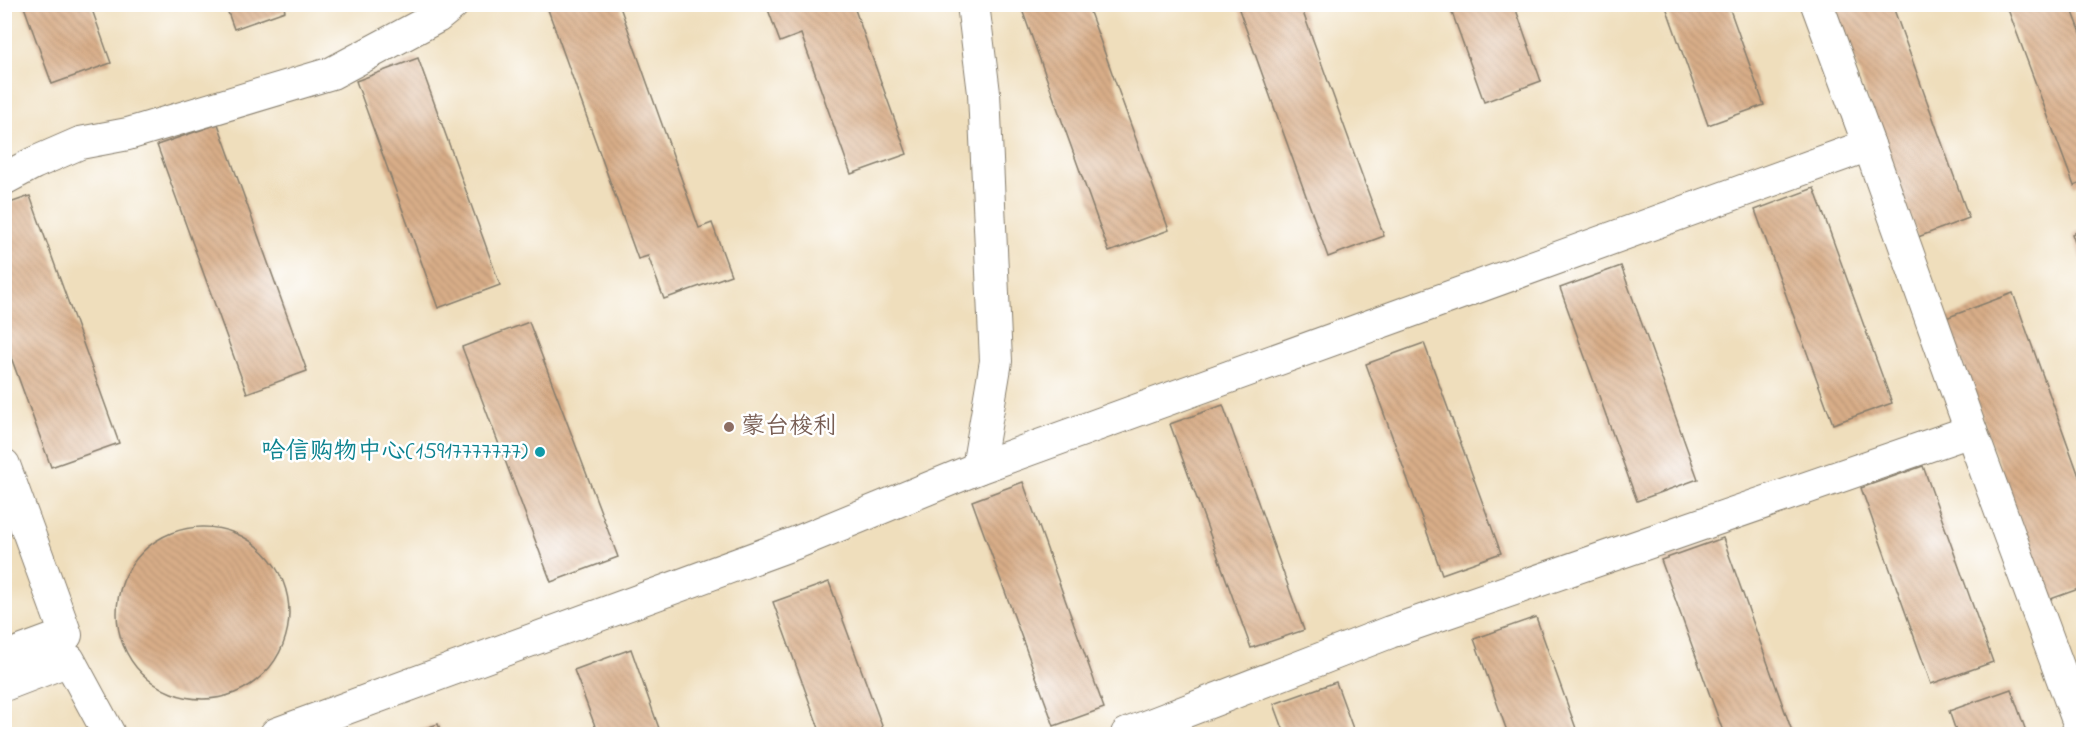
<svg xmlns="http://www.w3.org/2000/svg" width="2088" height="739" viewBox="0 0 2088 739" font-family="'Indie Flower','LXGW WenKai TC',sans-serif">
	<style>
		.building { fill: url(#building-back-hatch) }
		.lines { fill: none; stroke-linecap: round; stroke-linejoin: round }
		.street-casing { stroke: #867d6c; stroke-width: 34 }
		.street { stroke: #fff; stroke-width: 32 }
		.education-dot { fill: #8d6e63; stroke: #fff; stroke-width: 2 }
		.culture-dot { fill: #0f9aa8; stroke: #fff; stroke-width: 2 }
		.labels { text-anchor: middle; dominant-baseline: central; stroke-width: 5; stroke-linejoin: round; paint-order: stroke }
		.education-label { font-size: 24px; fill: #785e54; stroke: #fff; text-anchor: start }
		.culture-label { font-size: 24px; fill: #0d838f; stroke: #fff; text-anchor: end }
	</style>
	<defs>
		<pattern id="building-back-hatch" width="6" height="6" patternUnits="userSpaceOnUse" patternTransform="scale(1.5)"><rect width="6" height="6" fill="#d8ad88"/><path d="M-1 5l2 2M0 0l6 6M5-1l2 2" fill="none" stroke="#b99475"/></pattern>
	</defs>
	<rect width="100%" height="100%" fill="#fff"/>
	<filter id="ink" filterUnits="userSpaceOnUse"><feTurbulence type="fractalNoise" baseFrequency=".0167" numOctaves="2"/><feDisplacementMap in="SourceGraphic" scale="12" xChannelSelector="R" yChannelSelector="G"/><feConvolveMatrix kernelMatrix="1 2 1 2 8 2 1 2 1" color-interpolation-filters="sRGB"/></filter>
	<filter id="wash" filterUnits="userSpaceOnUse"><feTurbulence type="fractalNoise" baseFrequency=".008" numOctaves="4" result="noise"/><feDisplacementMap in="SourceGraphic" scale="24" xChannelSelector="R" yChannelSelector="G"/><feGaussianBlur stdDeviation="1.35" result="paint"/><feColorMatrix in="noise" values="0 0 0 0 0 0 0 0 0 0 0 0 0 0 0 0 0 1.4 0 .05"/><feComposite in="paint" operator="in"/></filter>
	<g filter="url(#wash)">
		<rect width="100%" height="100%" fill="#efdebc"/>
		<g id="blocks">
			<g class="building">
				<polygon points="23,4 90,4 111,63 52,84"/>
				<polygon points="225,4 283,4 285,11 234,29"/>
				<polygon points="546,4 619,4 699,228 712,223 731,275 664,299 648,256 638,259"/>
				<polygon points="766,4 836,4 837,9 853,4 907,154 851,174 801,34 780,42"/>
				<polygon points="1020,4 1087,4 1169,230 1109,252"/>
				<polygon points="1237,4 1300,4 1384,236 1328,257"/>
				<polygon points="1449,4 1514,4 1541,81 1484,102"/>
				<polygon points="1665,4 1728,4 1764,105 1708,125"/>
				<polygon points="1834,4 1892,4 1969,218 1918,237"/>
				<polygon points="2006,4 2070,4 2084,41 2084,182 2074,186"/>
				<polygon points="418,58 500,285 438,308 356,81"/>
				<polygon points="218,124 307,371 247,393 157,145"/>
				<polygon points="1814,188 1892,403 1833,424 1755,210"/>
				<polygon points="30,196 119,443 51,467 4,338 4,205"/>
				<polygon points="2084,229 2084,265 2083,265 2072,234"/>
				<polygon points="1621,266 1698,479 1637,501 1560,288"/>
				<polygon points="2013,293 2084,490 2084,587 2048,600 1946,318"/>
				<polygon points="529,322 618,557 551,582 462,347"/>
				<polygon points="1424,343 1501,553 1442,574 1366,364"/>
				<polygon points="1223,405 1304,630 1251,648 1170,424"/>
				<polygon points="1923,466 1993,662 1931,684 1861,488"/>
				<polygon points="1023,482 1104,708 1054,726 972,501"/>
				<circle cx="203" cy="613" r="86"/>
				<polygon points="1723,538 1793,734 1724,734 1661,560"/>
				<polygon points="829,582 885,734 821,734 773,602"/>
				<polygon points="1536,617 1578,734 1508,734 1474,639"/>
				<polygon points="631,649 661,734 598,734 574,670"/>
				<polygon points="1336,682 1355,734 1285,734 1274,704"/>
				<polygon points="2011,689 2027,734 1957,734 1949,711"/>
				<polygon points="438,724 442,734 408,734"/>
			</g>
		</g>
	</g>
	<g filter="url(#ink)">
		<use href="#blocks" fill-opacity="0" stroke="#867d6c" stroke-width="1.5"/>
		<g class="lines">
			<g class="street-casing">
				<g id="street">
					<polyline points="973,4 984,93 996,361 978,468"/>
					<polyline points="1869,145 1971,431 2083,734"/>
					<polyline points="4,179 34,163 80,143 128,134 332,73 437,17 453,4"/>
					<polyline points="4,465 66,635 4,658"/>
					<polyline points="4,685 69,660 109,734"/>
					<polyline points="276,734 798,542 978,468 1869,145 1817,4"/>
					<polyline points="1127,734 1390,632 1971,431"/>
				</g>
			</g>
			<use href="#street" class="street"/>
		</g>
	</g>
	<circle class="education-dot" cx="729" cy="427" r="6"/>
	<circle class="culture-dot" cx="540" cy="452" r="6"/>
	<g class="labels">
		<g class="education-label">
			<text x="741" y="427">蒙台梭利</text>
		</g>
		<g class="culture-label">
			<text x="528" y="452">哈信购物中心(15917777777)</text>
		</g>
	</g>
	<rect width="2088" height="739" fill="none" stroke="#fff" stroke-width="24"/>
</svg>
